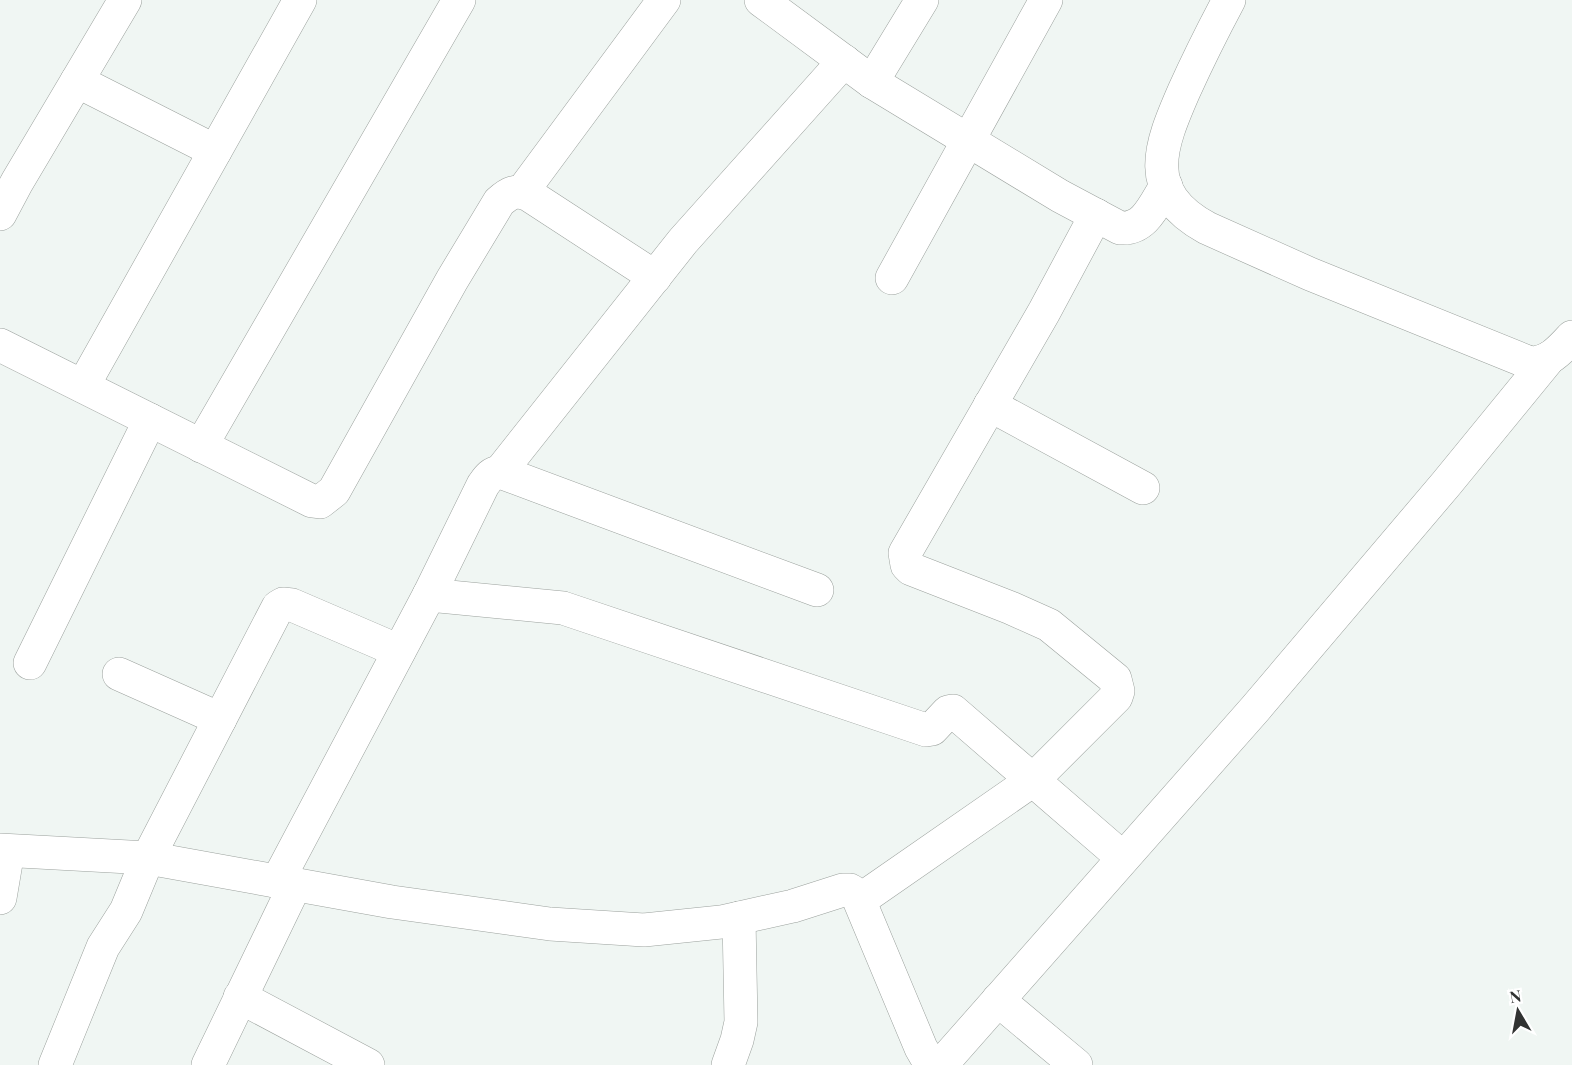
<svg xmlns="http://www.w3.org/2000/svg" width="1572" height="1065" viewBox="0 0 1572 1065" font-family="'Playfair Display',serif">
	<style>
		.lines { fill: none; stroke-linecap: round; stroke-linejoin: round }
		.minor-casing { stroke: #9ba19d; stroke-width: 34 }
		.minor { stroke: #fff; stroke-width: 33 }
	</style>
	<rect width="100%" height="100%" fill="#f0f6f3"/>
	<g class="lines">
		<g class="minor-casing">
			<g id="minor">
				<path d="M761 0 872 82 1060 196 1120 228C1145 230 1154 205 1166 186"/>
				<path d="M1229 0C1213 30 1198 60 1184 91 1160 146 1141 192 1207 228L1310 274 1530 363C1549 363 1560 350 1572 337"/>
				<polyline points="77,81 215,151"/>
				<polyline points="872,82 922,0"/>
				<polyline points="522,192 664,0"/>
				<polyline points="0,214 17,182 125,0"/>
				<polyline points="892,278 1046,0"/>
				<path d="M0 345 312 501 320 502 334 491 452 280 499 202C509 193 516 189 529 195L655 277"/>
				<polyline points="83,386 300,0"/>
				<polyline points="990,405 1143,488"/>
				<polyline points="201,446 459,0"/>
				<polyline points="500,472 683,241 844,61"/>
				<polyline points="429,595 563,608 926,730 932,729 948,712 953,711 1123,858"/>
				<polyline points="30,663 150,420"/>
				<polyline points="119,674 220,719"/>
				<polyline points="0,850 148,858 392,902 550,924 644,930 721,922 793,906 843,890 850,890 857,895 921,1048 931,1065"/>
				<path d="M277 882 429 595 483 485C488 478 491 473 500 472L817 590"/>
				<polyline points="0,898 8,851"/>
				<polyline points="860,900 1033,780 1116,697 1118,691 1115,679 1049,625 1011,608 911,569 907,565 905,553 1044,312 1096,215"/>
				<polyline points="240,997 368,1065"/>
				<polyline points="998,1000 1076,1065"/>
				<polyline points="55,1065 103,947 126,911 148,858 278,607 283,604 292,605 399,651"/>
				<polyline points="208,1065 295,885"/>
				<polyline points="728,1065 737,1040 741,1022 739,918"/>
				<polyline points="941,1065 1255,709 1446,484 1549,358"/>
			</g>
		</g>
		<use href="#minor" class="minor"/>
	</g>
	<g transform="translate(1518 1011) rotate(350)" stroke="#ffffff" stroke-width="4.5" paint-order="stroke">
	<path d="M0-4.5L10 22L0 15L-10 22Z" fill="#313332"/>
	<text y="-9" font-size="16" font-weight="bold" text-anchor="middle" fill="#313332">N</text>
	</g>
</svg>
